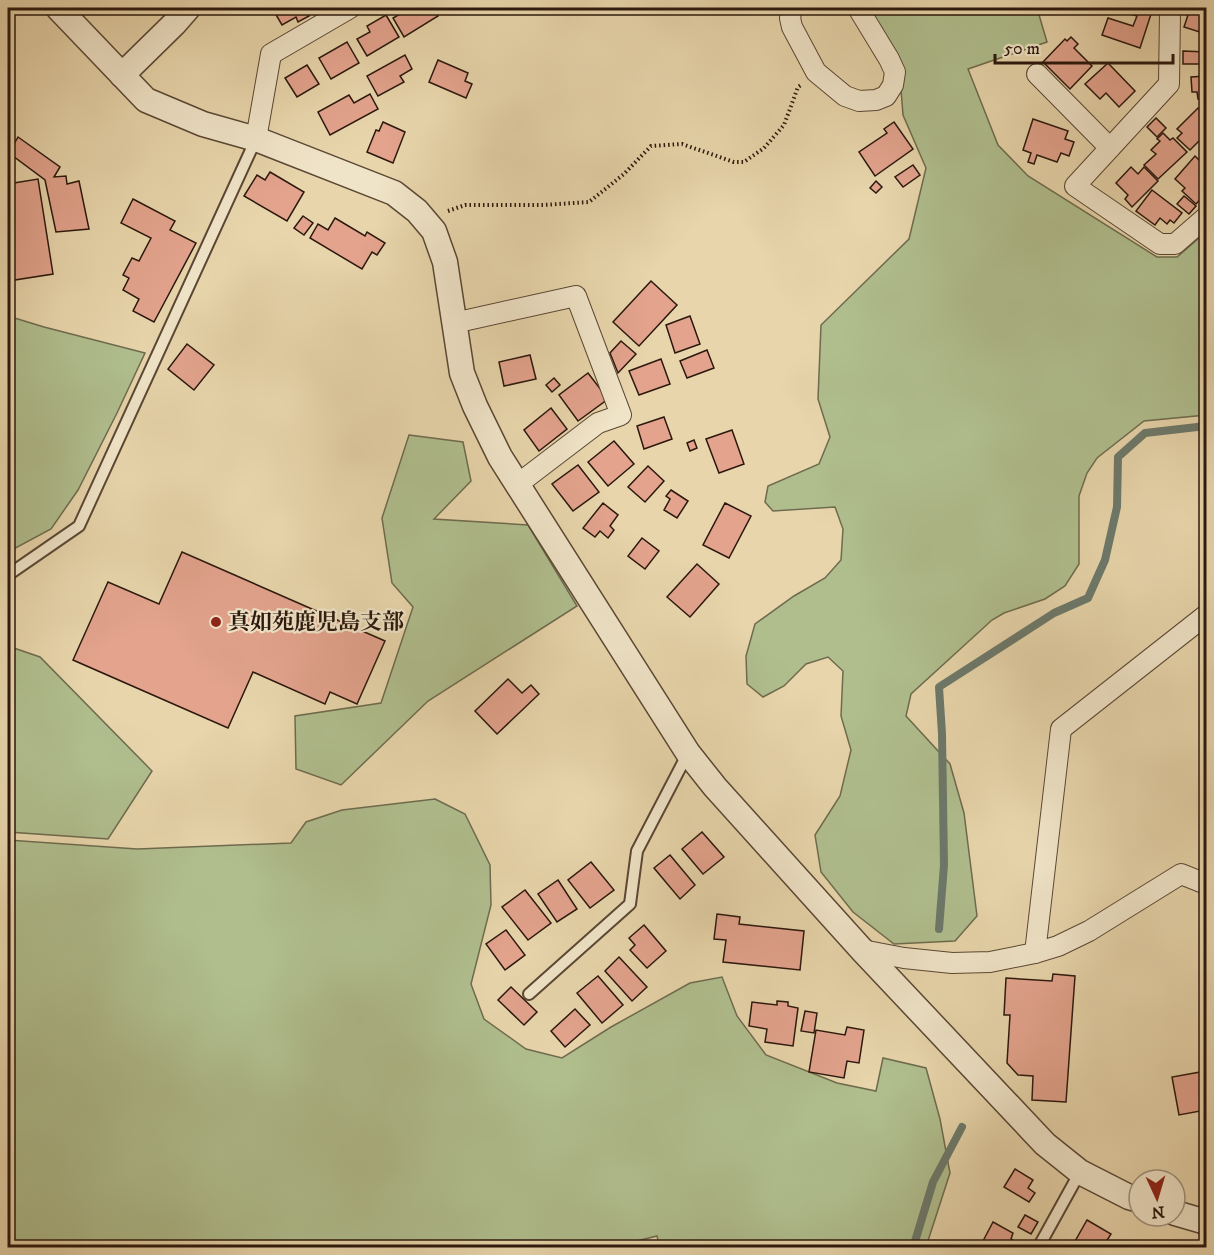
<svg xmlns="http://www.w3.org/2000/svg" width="1214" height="1255" viewBox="0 0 1214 1255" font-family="'IM FELL DW Pica','Noto Serif JP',serif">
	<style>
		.green { fill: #b0be8e; stroke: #6e6b4e; stroke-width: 1.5 }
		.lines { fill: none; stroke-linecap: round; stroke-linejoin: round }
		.stream { stroke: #6c796b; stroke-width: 8 }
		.building { fill: #e3a38d; stroke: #2b180d; stroke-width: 1.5 }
		.service-casing { stroke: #5a4734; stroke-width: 14 }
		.minor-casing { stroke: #5a4734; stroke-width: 22 }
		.tertiary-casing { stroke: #5a4734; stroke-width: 27 }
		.path { stroke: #2b180d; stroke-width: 4; stroke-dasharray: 1.5 3; stroke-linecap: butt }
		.service { stroke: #f0e4c8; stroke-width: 10 }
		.minor { stroke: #f0e4c8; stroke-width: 20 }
		.tertiary { stroke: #f0e4c8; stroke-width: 24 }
		.poi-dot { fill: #8f2418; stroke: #f0e4c8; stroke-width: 2 }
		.labels { text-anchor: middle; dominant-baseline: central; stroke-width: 4.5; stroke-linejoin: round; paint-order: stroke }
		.poi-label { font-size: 22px; font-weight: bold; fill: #2b180d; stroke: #f0e4c8; text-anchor: start }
	</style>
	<rect width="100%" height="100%" fill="#e8d5ab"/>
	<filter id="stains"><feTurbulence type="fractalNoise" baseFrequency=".00333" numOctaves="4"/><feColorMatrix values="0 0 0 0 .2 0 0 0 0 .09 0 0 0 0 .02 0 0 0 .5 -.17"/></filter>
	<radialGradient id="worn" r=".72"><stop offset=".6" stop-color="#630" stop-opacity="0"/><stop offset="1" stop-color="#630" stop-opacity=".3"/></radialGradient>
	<g class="green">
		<polygon points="862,8 1037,8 1047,42 968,69 998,145 1028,176 1157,257 1177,257 1206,232 1206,415 1144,421 1097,458 1087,473 1079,496 1079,564 1065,586 1045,599 1004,613 992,620 911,694 906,716 950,764 964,813 977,916 955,941 894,944 853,912 821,872 815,835 840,796 851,750 841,716 843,671 828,657 806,664 784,686 763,697 747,684 746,656 755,624 794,596 825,578 841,560 843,529 835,507 773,511 765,502 768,486 819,464 830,437 818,399 821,325 909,239 926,168 903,115 899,63"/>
		<polygon points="8,316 44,327 145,353 117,413 78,490 51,529 8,552"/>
		<polygon points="409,435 463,442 471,481 434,519 528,525 577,606 428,701 341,785 296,769 295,716 381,703 413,607 392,583 382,518"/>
		<polygon points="8,646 40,657 152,771 108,839 8,832"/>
		<polygon points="435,799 465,814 490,865 491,905 471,984 484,1019 526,1049 562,1058 611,1027 690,983 722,977 737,1016 766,1055 837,1083 876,1091 883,1058 926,1068 940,1119 950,1173 926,1247 660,1248 657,1236 609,1248 8,1247 8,840 137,849 291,843 306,822 342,810"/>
	</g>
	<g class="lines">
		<g class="stream">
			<polyline points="939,929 944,865 942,734 939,687 1054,613 1088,598 1105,560 1117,507 1118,457 1145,433 1206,426"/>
			<polyline points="913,1248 933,1182 962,1127"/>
		</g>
	</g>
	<g class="building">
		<polygon points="272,8 303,8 309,16 298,22 296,17 282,25"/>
		<polygon points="410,8 433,8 438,16 404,37 393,18"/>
		<polygon points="1129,8 1153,8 1140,48 1102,35 1108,18 1133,26 1137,16 1127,13"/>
		<polygon points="1186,8 1206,8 1206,34 1184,27 1188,15 1184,14"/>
		<polygon points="386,15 399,37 367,56 357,39 370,32 367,26"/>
		<polygon points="1071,37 1078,44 1074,48 1092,66 1070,89 1043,62 1065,39 1067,41"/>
		<polygon points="347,42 359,63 331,79 319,58"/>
		<polygon points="1183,51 1206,52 1206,64 1183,64"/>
		<polygon points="405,55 412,69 400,76 404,82 378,96 367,76"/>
		<polygon points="438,60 468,73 465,81 472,84 466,98 429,82"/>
		<polygon points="1108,63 1135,91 1119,107 1106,93 1100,99 1085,84"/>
		<polygon points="307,65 319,84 297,97 285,78"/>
		<polygon points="1206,76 1206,108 1204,108 1204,99 1198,99 1197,92 1192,92 1191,77"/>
		<polygon points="370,94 378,109 330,135 318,112 349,95 354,103"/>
		<polygon points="1198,108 1206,117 1206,134 1190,150 1177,138 1182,133 1177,129"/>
		<polygon points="1156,118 1166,128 1157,137 1147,127"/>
		<polygon points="1033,119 1068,131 1065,139 1074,142 1069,156 1061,153 1057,162 1037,155 1034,164 1028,162 1031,153 1023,150"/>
		<polygon points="383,122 405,132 393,163 367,152 376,130 379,131"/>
		<polygon points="894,122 913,149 875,176 859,152 887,133 884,129"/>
		<polygon points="1163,133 1170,140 1173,138 1187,152 1158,179 1144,165 1156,154 1151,150 1160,141 1157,139"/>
		<polygon points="18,137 60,167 54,177 66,176 67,184 79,181 89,229 56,232 45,180 9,153"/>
		<polygon points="1195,156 1206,167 1206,193 1196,204 1182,191 1185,188 1175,179"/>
		<polygon points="913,165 920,175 903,187 895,177"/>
		<polygon points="1131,167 1138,174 1144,167 1158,181 1132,207 1125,199 1128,195 1116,183"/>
		<polygon points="270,172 304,192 287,221 244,196 257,175 265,180"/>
		<polygon points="38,179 53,274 8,281 8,184"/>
		<polygon points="876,181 882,187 876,193 870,188"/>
		<polygon points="1152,190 1182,213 1174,223 1170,220 1167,224 1160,218 1155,225 1136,211"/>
		<polygon points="1184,196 1196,206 1189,214 1177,204"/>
		<polygon points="133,199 175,221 170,230 196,243 154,322 133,311 139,299 123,290 129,278 123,275 132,258 139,261 151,238 121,223"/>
		<polygon points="303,216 313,223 304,235 294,228"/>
		<polygon points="335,218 365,236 367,232 385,243 377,255 372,252 362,269 310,238 318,224 328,230"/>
		<polygon points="651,281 677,305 639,346 613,322"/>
		<polygon points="690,316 700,344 675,353 666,325"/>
		<polygon points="621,341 636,354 618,373 610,353"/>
		<polygon points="187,344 214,365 194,390 168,369"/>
		<polygon points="707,350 714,368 687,378 680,361"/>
		<polygon points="530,355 536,379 504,386 499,362"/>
		<polygon points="661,359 670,384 639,395 629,371"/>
		<polygon points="588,373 608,399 578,421 559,395"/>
		<polygon points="554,378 560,385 552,392 546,385"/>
		<polygon points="551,408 567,429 539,451 524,430"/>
		<polygon points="664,417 672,439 644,449 637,426"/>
		<polygon points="732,430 744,464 719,473 706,439"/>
		<polygon points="694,440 697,448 690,451 687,443"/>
		<polygon points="614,441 634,464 608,486 588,462"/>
		<polygon points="578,465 599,492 573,511 552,484"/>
		<polygon points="648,466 664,481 645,502 628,487"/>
		<polygon points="671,490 688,501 677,518 664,510 670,499 666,496"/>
		<polygon points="603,503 618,515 610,526 614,530 608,538 600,531 595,537 583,528"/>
		<polygon points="725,503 751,516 729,558 703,545"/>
		<polygon points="642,538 659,551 645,569 628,556"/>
		<polygon points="182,552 385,641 357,704 330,692 325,704 253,672 228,728 73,660 108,582 159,604"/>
		<polygon points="697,564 719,584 690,617 667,597"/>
		<polygon points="508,679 522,693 531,685 539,694 497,734 475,711"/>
		<polygon points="702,832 724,857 703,874 682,849"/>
		<polygon points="670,855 695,885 680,899 654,868"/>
		<polygon points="591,862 614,890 590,908 568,880"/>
		<polygon points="558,880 577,909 557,922 538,894"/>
		<polygon points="525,890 551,923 528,940 502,907"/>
		<polygon points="717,914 740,917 739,924 804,931 800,970 723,962 726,940 714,939"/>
		<polygon points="644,925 666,951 647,968 630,950 635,945 629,938"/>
		<polygon points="506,930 525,955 505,970 486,944"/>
		<polygon points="619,957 647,987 632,1001 605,971"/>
		<polygon points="1053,974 1075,976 1066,1102 1032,1100 1033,1076 1018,1075 1007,1063 1010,1015 1004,1015 1006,978 1052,981"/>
		<polygon points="598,976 623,1005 602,1023 577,993"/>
		<polygon points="511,987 537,1012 524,1025 498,1000"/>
		<polygon points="777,1001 788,1002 788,1006 798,1008 793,1046 765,1042 767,1029 749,1026 752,1002 777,1005"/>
		<polygon points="575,1009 590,1025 565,1047 551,1031"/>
		<polygon points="805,1011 817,1013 814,1033 801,1031"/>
		<polygon points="847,1027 864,1030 859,1063 847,1061 844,1078 809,1072 816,1030 845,1035"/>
		<polygon points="1206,1071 1206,1110 1179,1115 1172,1077"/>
		<polygon points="1015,1169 1033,1180 1028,1188 1035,1193 1029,1202 1004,1187"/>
		<polygon points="1025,1215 1038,1222 1031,1234 1018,1227"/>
		<polygon points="1087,1220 1111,1234 1106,1242 1114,1246 1114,1248 1083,1248 1074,1243"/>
		<polygon points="993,1222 1013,1233 1011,1239 1018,1243 1016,1248 990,1248 982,1243"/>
	</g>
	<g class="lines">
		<g class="service-casing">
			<g id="service">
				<polyline points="8,575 79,526 256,139"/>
				<polyline points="529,994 630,904 637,851 688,753"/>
				<polyline points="1038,1248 1080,1172"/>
			</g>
		</g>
		<g class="minor-casing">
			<g id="minor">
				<polyline points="792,8 790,18 792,27 816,72 845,96 859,101 876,100 886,96 893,85 895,72 889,59 858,8"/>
				<polyline points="1171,8 1170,12 1169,84 1075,186 1160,244 1175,244 1206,217"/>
				<polyline points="1037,74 1110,148"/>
				<polyline points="256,139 271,54 350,8"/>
				<polyline points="454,323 576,296 621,415 598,423 518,484"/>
				<polyline points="862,950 904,958 952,963 990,962 1035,953 1058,946 1089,931 1181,874 1206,884"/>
				<polyline points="1035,953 1061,729 1206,615"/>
			</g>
		</g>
		<g class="tertiary-casing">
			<g id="tertiary">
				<polyline points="58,8 146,100 203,124 256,139 394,193 417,211 434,231 445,262 462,373 475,406 500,457 688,753 715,787 862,950 1045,1144 1080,1172 1129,1197 1139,1200"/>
				<polyline points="122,75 174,24 188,8"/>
				<polyline points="1175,1213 1206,1222"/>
			</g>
		</g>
		<polyline class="path" points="448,211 465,205 543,205 589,202 624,174 651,146 682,144 734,162 744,162 764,148 784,125 798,87 801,85"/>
		<use href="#service" class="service"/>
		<use href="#minor" class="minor"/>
		<use href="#tertiary" class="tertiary"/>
	</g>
	<circle class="poi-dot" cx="216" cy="622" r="6"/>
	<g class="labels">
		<g class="poi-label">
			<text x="228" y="622">真如苑鹿児島支部</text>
		</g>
	</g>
	<rect width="1214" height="1255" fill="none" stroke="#e8d5ab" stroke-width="30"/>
	<rect x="9" y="9" width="1196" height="1237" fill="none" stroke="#2b180d" stroke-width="3"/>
	<rect x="15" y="15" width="1184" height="1225" fill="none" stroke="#2b180d" stroke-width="1.5"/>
	<g transform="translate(1157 1198) rotate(176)"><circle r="28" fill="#f0e4c8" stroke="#a1927d" stroke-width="1.5"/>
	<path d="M0-4.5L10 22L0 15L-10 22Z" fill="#8f2418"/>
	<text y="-9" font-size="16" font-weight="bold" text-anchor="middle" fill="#2b180d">N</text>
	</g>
	<path d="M995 54v9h178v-9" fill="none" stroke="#2b180d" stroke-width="3"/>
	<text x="1004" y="54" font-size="18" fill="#2b180d" stroke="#f0e4c8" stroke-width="4.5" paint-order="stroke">50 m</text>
	<rect width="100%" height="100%" filter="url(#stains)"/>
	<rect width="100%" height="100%" fill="url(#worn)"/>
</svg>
